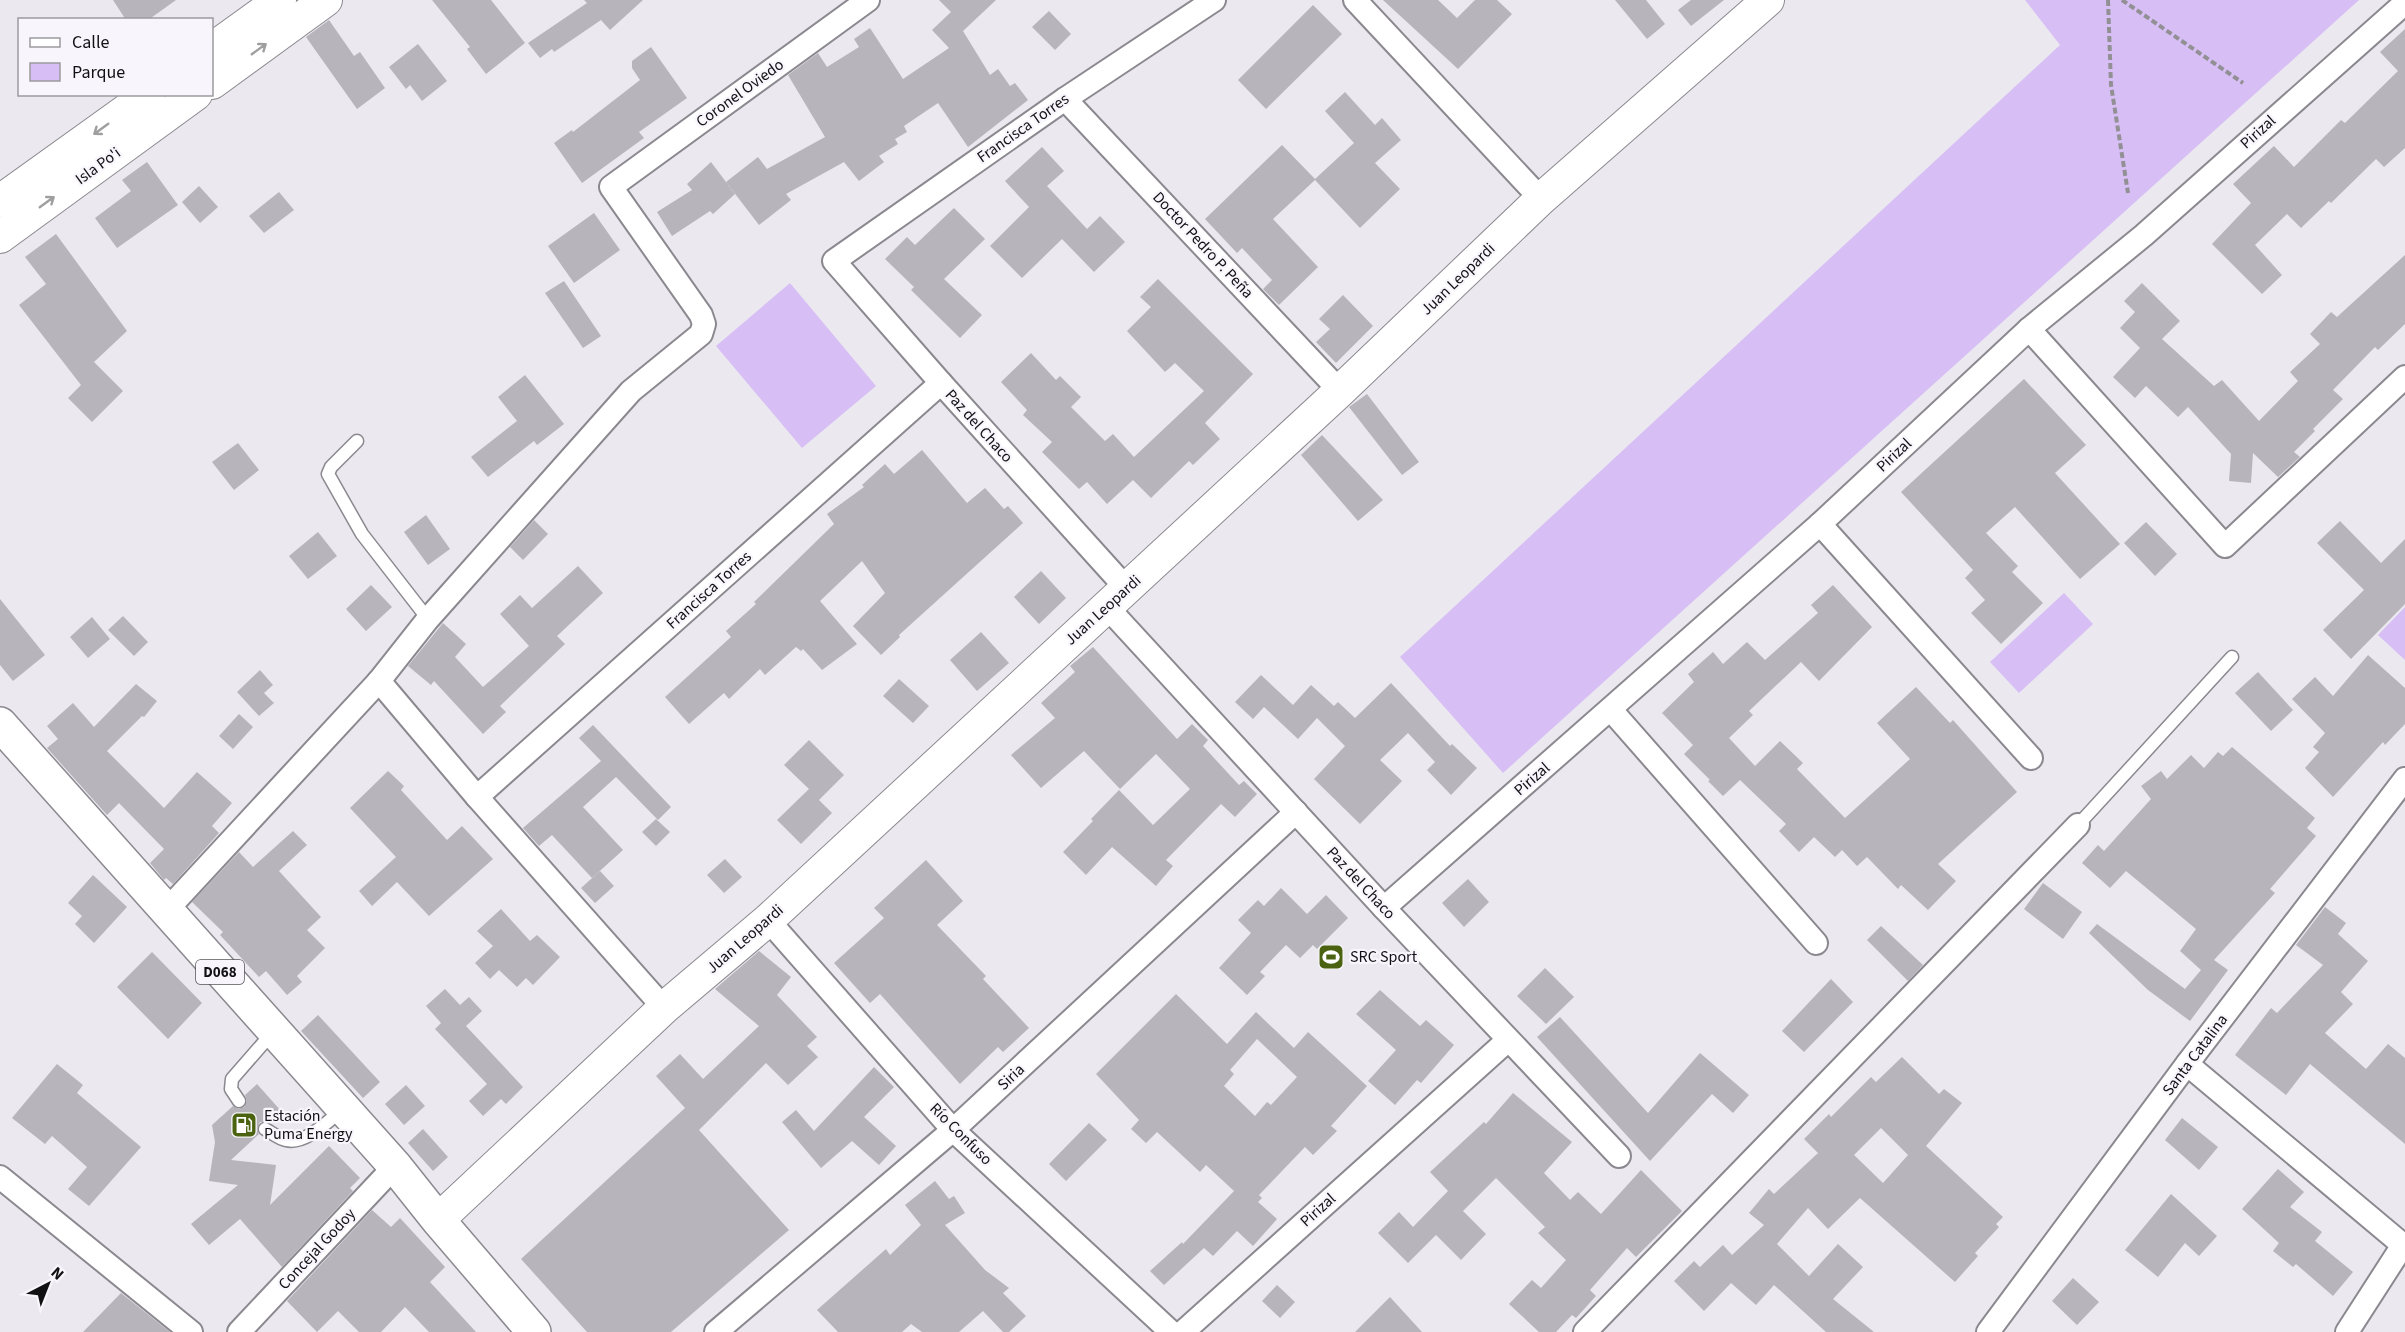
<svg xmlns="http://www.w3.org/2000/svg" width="2405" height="1332" viewBox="0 0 2405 1332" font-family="'Source Sans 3',sans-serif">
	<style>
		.green { fill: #d7bff6 }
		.building { fill: #b7b4bb; fill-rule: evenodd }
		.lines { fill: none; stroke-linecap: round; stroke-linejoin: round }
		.lane-casing { stroke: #8b898f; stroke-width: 15 }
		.street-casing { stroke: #8b898f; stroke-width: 26 }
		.secondary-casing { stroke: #8b898f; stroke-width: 34 }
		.primary-casing { stroke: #8b898f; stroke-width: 36 }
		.path { stroke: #929095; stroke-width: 4; stroke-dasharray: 6 3; stroke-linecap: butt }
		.lane { stroke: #fff; stroke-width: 12 }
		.street { stroke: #fff; stroke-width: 22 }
		.secondary { stroke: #fff; stroke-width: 32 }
		.primary { stroke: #fff; stroke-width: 33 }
		.oneway { stroke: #a09fa0 }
		.labels { text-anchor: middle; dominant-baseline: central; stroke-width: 4.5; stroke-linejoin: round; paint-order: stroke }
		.shield { fill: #f8f6fc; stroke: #565558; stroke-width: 1.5 }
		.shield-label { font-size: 15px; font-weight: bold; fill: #111012 }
		.street-label { font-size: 16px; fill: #111012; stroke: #f8f6fc }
		.poi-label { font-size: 16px; fill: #111012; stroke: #f8f6fc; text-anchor: start }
	</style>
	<rect width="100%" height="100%" fill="#ebe8ef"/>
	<g class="green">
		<polygon points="2025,0 2359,0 1503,773 1400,657 2060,45"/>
		<polygon points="790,283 876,386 802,448 716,346"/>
		<polygon points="2064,593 2093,624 2019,693 1990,662"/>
		<polygon points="2405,607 2405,660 2378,635"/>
	</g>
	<g class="building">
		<polygon points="113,0 176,0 148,20 126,20"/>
		<polygon points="432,0 491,0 525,43 486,74 467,49 470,47"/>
		<polygon points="584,0 643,0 610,30 601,20 554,52 552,49 540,58 528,43 587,3"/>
		<polygon points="939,0 996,0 963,31 990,75 998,69 1010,86 1015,83 1028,100 968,147 938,103 904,126 907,132 895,139 898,144 879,156 884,162 859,181 844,162 786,194 791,200 759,225 726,182 758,157 767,169 825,137 788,75 818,53 827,67 859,47 854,39 870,28 903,79 949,48 932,30 951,12"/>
		<polygon points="1383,0 1438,0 1457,18 1475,0 1497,0 1512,14 1458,69"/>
		<polygon points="1615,0 1646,0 1665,24 1647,39"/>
		<polygon points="1691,0 1724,0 1691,26 1678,10"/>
		<polygon points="1313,5 1342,34 1266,109 1238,80"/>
		<polygon points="1049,11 1071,34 1055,50 1032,27"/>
		<polygon points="329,20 354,56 360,52 385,88 357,109 306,37"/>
		<polygon points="2405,29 2405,148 2384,167 2376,159 2331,203 2329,201 2301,228 2287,214 2255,245 2282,275 2262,294 2212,244 2251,203 2233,184 2274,146 2294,167 2341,120 2345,123 2398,71 2380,52"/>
		<polygon points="418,44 447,81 422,101 410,85 406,89 389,67"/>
		<polygon points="651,47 687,98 639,132 644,138 582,183 554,143 572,130 573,132 640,80 632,68 632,61"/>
		<polygon points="1345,92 1375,125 1382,118 1401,140 1375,163 1400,189 1360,228 1315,180 1273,219 1318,267 1279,305 1263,289 1272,280 1242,248 1237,253 1205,219 1282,145 1315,179 1354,143 1325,111"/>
		<polygon points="1042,147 1064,171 1047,186 1087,229 1100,216 1125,242 1094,272 1062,239 1022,278 990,246 1029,207 1005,181"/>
		<polygon points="147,162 178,205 117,248 95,218 131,191 122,180"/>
		<polygon points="711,162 735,194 713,214 710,211 672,236 657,212 692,190 687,184"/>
		<polygon points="199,186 218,207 200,223 182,202"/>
		<polygon points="279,192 294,210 264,233 249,216"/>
		<polygon points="954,208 985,239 944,279 982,315 960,338 911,290 914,287 885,259 907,237 915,245"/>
		<polygon points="594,213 620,250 574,283 548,246"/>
		<polygon points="56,234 127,331 94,362 123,391 92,422 68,398 81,385 19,305 46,284 25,257"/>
		<polygon points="2405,255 2405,324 2378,350 2375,347 2333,390 2343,399 2313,429 2315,431 2294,452 2300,457 2278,477 2253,453 2251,483 2229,481 2231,454 2188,407 2178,417 2146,386 2135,398 2113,377 2140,348 2120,328 2135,312 2124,301 2142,283 2180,321 2162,339 2214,386 2222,380 2259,421 2298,381 2290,372 2320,344 2310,334 2331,312 2337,317"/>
		<polygon points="1158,279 1253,374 1205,423 1220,439 1193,465 1189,461 1151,498 1133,480 1107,504 1087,482 1079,489 1042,452 1052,442 1023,415 1027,410 1001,382 1031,353 1056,380 1060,376 1081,397 1071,407 1105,441 1113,434 1134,457 1204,391 1175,363 1165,372 1127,331 1151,307 1140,297"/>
		<polygon points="564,281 601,336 583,348 545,293"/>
		<polygon points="1343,295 1373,326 1336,363 1316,342 1330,329 1319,319"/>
		<polygon points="525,375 564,424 537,445 534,441 488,477 471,457 517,421 498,397"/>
		<polygon points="2024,379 2086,445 2055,473 2120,544 2080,579 2015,507 1986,533 2018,566 2012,572 2043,603 2001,644 1971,613 1985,600 1965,578 1973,570 1901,492"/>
		<polygon points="1367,394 1419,462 1402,475 1349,407"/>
		<polygon points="1322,435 1383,500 1358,521 1301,455"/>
		<polygon points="238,443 259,470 234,490 212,462"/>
		<polygon points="922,450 967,503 985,488 1004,509 1008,506 1023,523 899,635 900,637 881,655 853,626 885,593 862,561 820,601 857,644 822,670 803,649 801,651 796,647 765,675 760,669 729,699 724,693 689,724 665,697 731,637 726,631 756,604 754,602 834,524 827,514 864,487 862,485 885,464 894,474"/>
		<polygon points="426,515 450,549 428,565 404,532"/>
		<polygon points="534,520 548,534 523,560 510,547"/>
		<polygon points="2340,521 2381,563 2405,539 2405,604 2351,659 2323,630 2364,590 2317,543"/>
		<polygon points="2146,522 2177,554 2155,576 2124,543"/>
		<polygon points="318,532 337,556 308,579 289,556"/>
		<polygon points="578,566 603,593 557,636 565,644 500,706 506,712 483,734 434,681 431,685 408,666 443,623 466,644 455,657 483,687 529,646 500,614 520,595 532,608"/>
		<polygon points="1041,571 1066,598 1039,624 1014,597"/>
		<polygon points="371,585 392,607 366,631 346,609"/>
		<polygon points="1833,585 1872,627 1819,681 1801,662 1749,711 1753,715 1729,738 1755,766 1780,741 1803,763 1797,769 1845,818 1910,759 1877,723 1916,687 1950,723 1953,720 2017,792 1938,864 1956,881 1928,910 1901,885 1898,889 1867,857 1857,866 1842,850 1835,857 1814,837 1799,852 1779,831 1786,824 1740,780 1723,796 1708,781 1710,780 1684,754 1693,745 1662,713 1694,682 1688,674 1713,652 1723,664 1747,642 1765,660 1818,613 1811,605"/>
		<polygon points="0,599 45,655 13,681 0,665"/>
		<polygon points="123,616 148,642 134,656 108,630"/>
		<polygon points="92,617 110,639 88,658 70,637"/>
		<polygon points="981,632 1009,663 977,691 950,660"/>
		<polygon points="1093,647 1177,739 1192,724 1208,740 1203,746 1239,785 1244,781 1257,794 1235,817 1221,804 1166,860 1173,866 1156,886 1112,847 1086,875 1063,852 1093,821 1091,819 1119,790 1153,825 1190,789 1156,754 1120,789 1084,751 1041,788 1011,755 1055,718 1041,703 1075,672 1070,666"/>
		<polygon points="2368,655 2405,688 2405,724 2385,745 2383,742 2333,797 2305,768 2319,752 2313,747 2325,733 2292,699 2315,677 2333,696"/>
		<polygon points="260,670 273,685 264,693 274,703 259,716 237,692"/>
		<polygon points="2258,672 2293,710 2271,731 2235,693"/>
		<polygon points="1261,675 1293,705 1311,685 1334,706 1338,702 1355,718 1391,683 1450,746 1452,744 1477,768 1451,795 1427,770 1435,762 1408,733 1380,760 1402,781 1360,824 1314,779 1345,746 1317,718 1298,739 1264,707 1253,719 1235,702"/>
		<polygon points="899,679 929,706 913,723 883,696"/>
		<polygon points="136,684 157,701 144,717 142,716 107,751 164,808 197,772 232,803 212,826 219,833 173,884 166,878 164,880 150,863 164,849 119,803 107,815 47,748 58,739 47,726 73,703 94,727"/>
		<polygon points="239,714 253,727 233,749 219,736"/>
		<polygon points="593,725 671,807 658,820 616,777 583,807 623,850 592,878 552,835 539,846 523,828 601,761 579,738"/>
		<polygon points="809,740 844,775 819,800 815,796 832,813 801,844 777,820 809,789 784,765"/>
		<polygon points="2232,747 2315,818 2307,828 2316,836 2270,889 2275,893 2214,960 2228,970 2190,1021 2148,990 2089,933 2097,924 2185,989 2201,970 2180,951 2196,929 2126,871 2110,888 2082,863 2098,845 2104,851 2151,799 2141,786 2161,771 2167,779 2191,755 2204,768 2218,752 2223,756"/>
		<polygon points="388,771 404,786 401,790 447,840 462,826 493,859 429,916 397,882 372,906 359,891 396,857 350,808"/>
		<polygon points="656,819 670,832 656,846 642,832"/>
		<polygon points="293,831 307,845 279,871 321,917 307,930 325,948 297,976 302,982 287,995 266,971 259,977 220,935 223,932 192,902 239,852 253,867"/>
		<polygon points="725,859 742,877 724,893 707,875"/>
		<polygon points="926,860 963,901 937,925 986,976 983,979 1029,1028 1003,1052 998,1047 960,1084 880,994 870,1003 834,963 884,918 874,908"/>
		<polygon points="600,871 614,886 595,903 581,888"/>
		<polygon points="93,875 127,907 94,943 75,924 82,916 68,903"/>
		<polygon points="1468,879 1489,902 1464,927 1442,903"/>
		<polygon points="2043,883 2082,912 2063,939 2024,909"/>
		<polygon points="1281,888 1307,914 1326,895 1348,918 1317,949 1313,945 1300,958 1286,945 1260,972 1265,976 1247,995 1219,968 1251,933 1238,920 1258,900 1264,906"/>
		<polygon points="2325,907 2346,923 2338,934 2368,961 2341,992 2353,1004 2325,1033 2366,1069 2388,1044 2405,1058 2405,1144 2310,1064 2286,1095 2235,1055 2271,1008 2277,1013 2323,965 2296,945"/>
		<polygon points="501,909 530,941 537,935 560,957 533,985 526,978 517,987 499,970 490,979 475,963 493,946 477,931"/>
		<polygon points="1881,926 1923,965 1908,981 1867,940"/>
		<polygon points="759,951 791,977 777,995 817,1037 807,1046 818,1057 788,1085 766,1063 699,1130 789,1230 671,1332 587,1332 521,1259 685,1108 656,1076 680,1054 703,1079 759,1026 715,989"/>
		<polygon points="152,952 202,1003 168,1039 117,987"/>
		<polygon points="1545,968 1574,997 1546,1024 1517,996"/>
		<polygon points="1831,979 1853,1002 1804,1052 1782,1031"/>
		<polygon points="445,989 460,1005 469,997 482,1011 466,1026 523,1087 506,1104 501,1099 483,1116 469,1101 487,1084 435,1029 441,1023 426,1006"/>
		<polygon points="1380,990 1420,1026 1426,1020 1454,1045 1421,1083 1417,1080 1395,1105 1368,1081 1396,1050 1356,1014"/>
		<path d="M1176 994 1227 1044 1256 1012 1294 1048 1308 1032 1367 1086 1331 1126 1337 1131 1313 1155 1305 1147 1259 1195 1262 1198 1258 1202 1277 1219 1253 1246 1237 1231 1213 1256 1204 1248 1164 1285 1150 1271 1182 1242 1183 1244 1234 1191 1206 1165 1200 1172 1157 1132 1146 1143 1131 1129 1139 1120 1096 1074ZM1257 1039 1297 1077 1271 1105 1267 1102 1255 1116 1224 1086 1234 1074 1230 1070Z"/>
		<polygon points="318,1015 380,1082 363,1098 301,1031"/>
		<polygon points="1560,1017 1648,1113 1700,1053 1749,1095 1733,1113 1712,1094 1650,1161 1537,1037"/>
		<path d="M1902 1057 1939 1094 1944 1089 1962 1103 1926 1146 2003 1217 1996 1224 1999 1227 1975 1253 1978 1256 1955 1282 1860 1198 1828 1229 1808 1208 1777 1244 1809 1276 1838 1244 1863 1267 1833 1299 1874 1332H1826L1774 1285 1756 1305 1731 1283 1704 1311 1674 1281 1694 1261 1700 1267 1723 1245 1732 1255 1764 1225 1749 1213 1769 1189 1774 1194 1818 1153 1804 1139 1829 1114 1831 1117 1871 1077 1876 1082ZM1881 1128 1908 1155 1883 1183 1854 1155Z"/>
		<polygon points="57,1064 83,1085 77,1093 141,1147 89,1206 68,1189 87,1167 52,1136 45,1144 12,1118"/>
		<polygon points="874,1067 894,1087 864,1117 896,1146 879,1165 852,1141 821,1168 782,1122 796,1110 814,1131"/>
		<polygon points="257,1084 282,1112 271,1123 260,1122 257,1129 259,1134 231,1160 276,1165 270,1205 329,1146 360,1178 350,1188 353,1191 282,1267 240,1219 209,1245 191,1224 238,1185 209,1181 215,1142 212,1125 233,1106 239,1109 244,1107 247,1101 245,1095"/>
		<polygon points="406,1085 425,1106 404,1125 385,1104"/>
		<polygon points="1513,1093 1572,1142 1544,1173 1570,1200 1578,1192 1601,1214 1641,1170 1682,1211 1636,1257 1627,1248 1590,1290 1596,1296 1576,1318 1572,1315 1556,1332 1539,1332 1509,1304 1532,1280 1541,1288 1566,1260 1538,1233 1545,1227 1496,1178 1463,1211 1486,1234 1461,1260 1436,1235 1408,1263 1378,1233 1399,1212 1413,1227 1448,1191 1430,1172 1484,1122 1486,1124"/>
		<polygon points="2182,1118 2218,1147 2199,1170 2165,1140"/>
		<polygon points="1089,1123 1107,1140 1066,1181 1049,1164"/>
		<polygon points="423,1129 448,1157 433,1171 408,1143"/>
		<polygon points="2278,1169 2304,1192 2290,1207 2322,1232 2315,1241 2353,1272 2333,1296 2296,1264 2293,1267 2273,1251 2279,1243 2242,1209"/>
		<polygon points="935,1181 949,1199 954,1196 965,1213 945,1225 985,1270 1009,1288 1003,1293 1026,1316 1009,1332 1003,1332 983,1311 959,1332 922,1332 911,1324 902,1332 838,1332 817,1310 886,1249 890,1255 921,1225 905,1205"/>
		<polygon points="2171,1194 2217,1236 2199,1256 2185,1243 2158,1277 2125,1250"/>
		<polygon points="372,1210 391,1227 400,1218 445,1267 430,1282 476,1332 429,1332 405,1307 381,1332 359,1332 338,1311 317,1332 287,1301"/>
		<polygon points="2073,1278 2099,1302 2077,1325 2052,1301"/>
		<polygon points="1277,1285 1295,1302 1280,1318 1262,1301"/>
		<polygon points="121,1293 170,1332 83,1332"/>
		<polygon points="1390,1297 1422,1332 1355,1332"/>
	</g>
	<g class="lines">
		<g class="lane-casing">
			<g id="lane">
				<polyline points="357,441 331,467 328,474 362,534 428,619"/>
				<polyline points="2078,825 2232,657"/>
				<polyline points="239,1101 231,1089 232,1079 273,1032"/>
				<path d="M265 1129C271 1132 279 1139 286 1140 306 1145 329 1120 343 1109"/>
			</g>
		</g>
		<g class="street-casing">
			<g id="street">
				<polyline points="1355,0 1541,199"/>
				<polyline points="1065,99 1340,391"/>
				<polyline points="2029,329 2225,546 2405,377"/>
				<polyline points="1820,524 2031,758"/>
				<polyline points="1127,589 941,383 834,261 1065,99 1214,0"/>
				<polyline points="1106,606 1384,908 1619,1156"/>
				<polyline points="379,681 477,797 664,1008"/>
				<polyline points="1611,710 1816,943"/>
				<polyline points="477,797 941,383"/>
				<polyline points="1384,908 1820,524 2029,329 2144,235 2405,3"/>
				<polyline points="165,912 379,681 428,619 631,391 701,334 704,324 701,315 611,187 868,0"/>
				<polyline points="768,920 953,1130 1171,1332"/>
				<polyline points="2187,1064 2403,1245 2347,1332"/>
				<polyline points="0,1177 191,1332"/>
				<polyline points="239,1332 395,1166"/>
				<polyline points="716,1332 953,1130 1296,812"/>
				<polyline points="1183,1332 1508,1040"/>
				<polyline points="1585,1332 2078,825"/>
				<polyline points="1988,1332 2187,1064 2405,779"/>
			</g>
		</g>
		<g class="secondary-casing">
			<g id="secondary">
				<polyline points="212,49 280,0"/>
				<polyline points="212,83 326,0"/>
				<polyline points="0,201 149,94"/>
				<polyline points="0,237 196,94"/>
				<polyline points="438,1220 664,1008 768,920 1340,391 1541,199 1768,0"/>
			</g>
		</g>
		<g class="primary-casing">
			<polyline id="primary" points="0,724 395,1166 438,1220 534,1332"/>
		</g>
		<g class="path">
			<polyline points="2108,0 2111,85 2128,193"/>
			<polyline points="2122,0 2243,83"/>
		</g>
		<use href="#lane" class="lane"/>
		<use href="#street" class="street"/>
		<use href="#secondary" class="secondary"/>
		<use href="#primary" class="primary"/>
	</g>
	<defs><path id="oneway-shaft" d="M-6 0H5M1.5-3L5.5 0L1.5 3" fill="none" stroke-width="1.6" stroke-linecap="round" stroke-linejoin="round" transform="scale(1.5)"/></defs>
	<g class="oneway">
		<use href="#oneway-shaft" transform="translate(259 49) rotate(-36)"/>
		<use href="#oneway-shaft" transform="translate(101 129) rotate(144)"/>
		<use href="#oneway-shaft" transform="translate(47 202) rotate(-36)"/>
	</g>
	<defs>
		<g id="stadium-square" transform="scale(1.35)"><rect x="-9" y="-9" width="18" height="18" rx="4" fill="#4b6311" stroke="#f8f6fc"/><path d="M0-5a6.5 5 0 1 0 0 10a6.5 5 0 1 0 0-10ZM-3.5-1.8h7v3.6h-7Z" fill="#fff"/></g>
		<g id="fuel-square" transform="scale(1.35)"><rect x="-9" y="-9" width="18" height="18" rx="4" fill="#4b6311" stroke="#f8f6fc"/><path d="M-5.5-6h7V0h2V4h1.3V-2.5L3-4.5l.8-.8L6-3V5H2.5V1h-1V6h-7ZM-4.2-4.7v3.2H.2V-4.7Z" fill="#fff"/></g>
	</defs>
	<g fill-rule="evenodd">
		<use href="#stadium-square" x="1331" y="957"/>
		<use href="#fuel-square" x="244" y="1125"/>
	</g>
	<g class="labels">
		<rect class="shield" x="196" y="960" width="48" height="24" rx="4.5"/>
		<g class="shield-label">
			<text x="220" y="972">D068</text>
		</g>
		<g class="street-label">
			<text transform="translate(740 93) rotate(-36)">Coronel Oviedo</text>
			<text transform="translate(1023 128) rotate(-35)">Francisca Torres</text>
			<text transform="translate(2258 132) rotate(-42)">Pirizal</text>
			<text transform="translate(98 166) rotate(-36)">Isla Po'i</text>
			<text transform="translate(1203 245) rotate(47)">Doctor Pedro P. Peña</text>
			<text transform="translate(1458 279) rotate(-44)">Juan Leopardi</text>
			<text transform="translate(979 426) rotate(48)">Paz del Chaco</text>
			<text transform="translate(1894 455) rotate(-43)">Pirizal</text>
			<text transform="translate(709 590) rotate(-42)">Francisca Torres</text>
			<text transform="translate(1103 610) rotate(-42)">Juan Leopardi</text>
			<text transform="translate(1532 779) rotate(-41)">Pirizal</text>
			<text transform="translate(1361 883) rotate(47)">Paz del Chaco</text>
			<text transform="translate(745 939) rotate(-41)">Juan Leopardi</text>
			<text transform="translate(2195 1055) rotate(-53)">Santa Catalina</text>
			<text transform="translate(1011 1077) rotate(-43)">Siria</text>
			<text transform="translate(961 1134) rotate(45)">Río Confuso</text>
			<text transform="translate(1318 1210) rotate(-42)">Pirizal</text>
			<text transform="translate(317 1249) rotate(-47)">Concejal Godoy</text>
		</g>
		<g class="poi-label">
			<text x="1350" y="957">SRC Sport</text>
			<text x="264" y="1116">Estación<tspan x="264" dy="18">Puma Energy</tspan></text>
		</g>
	</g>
	<rect x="18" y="18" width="195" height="78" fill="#f8f6fc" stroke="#9c9a9e" stroke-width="1.5"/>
	<rect x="30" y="38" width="30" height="9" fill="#ffffff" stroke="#9c9a9e" stroke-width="1.5"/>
	<text x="72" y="48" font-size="18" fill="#111012">Calle</text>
	<rect x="30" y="63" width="30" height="18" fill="#d7bff6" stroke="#9c9a9e" stroke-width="1.5"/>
	<text x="72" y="78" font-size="18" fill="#111012">Parque</text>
	<g transform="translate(48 1284) rotate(42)" stroke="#f8f6fc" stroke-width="4.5" paint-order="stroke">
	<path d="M0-4.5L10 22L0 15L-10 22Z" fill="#111012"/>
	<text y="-9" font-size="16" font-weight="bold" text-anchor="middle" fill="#111012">N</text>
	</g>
</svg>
